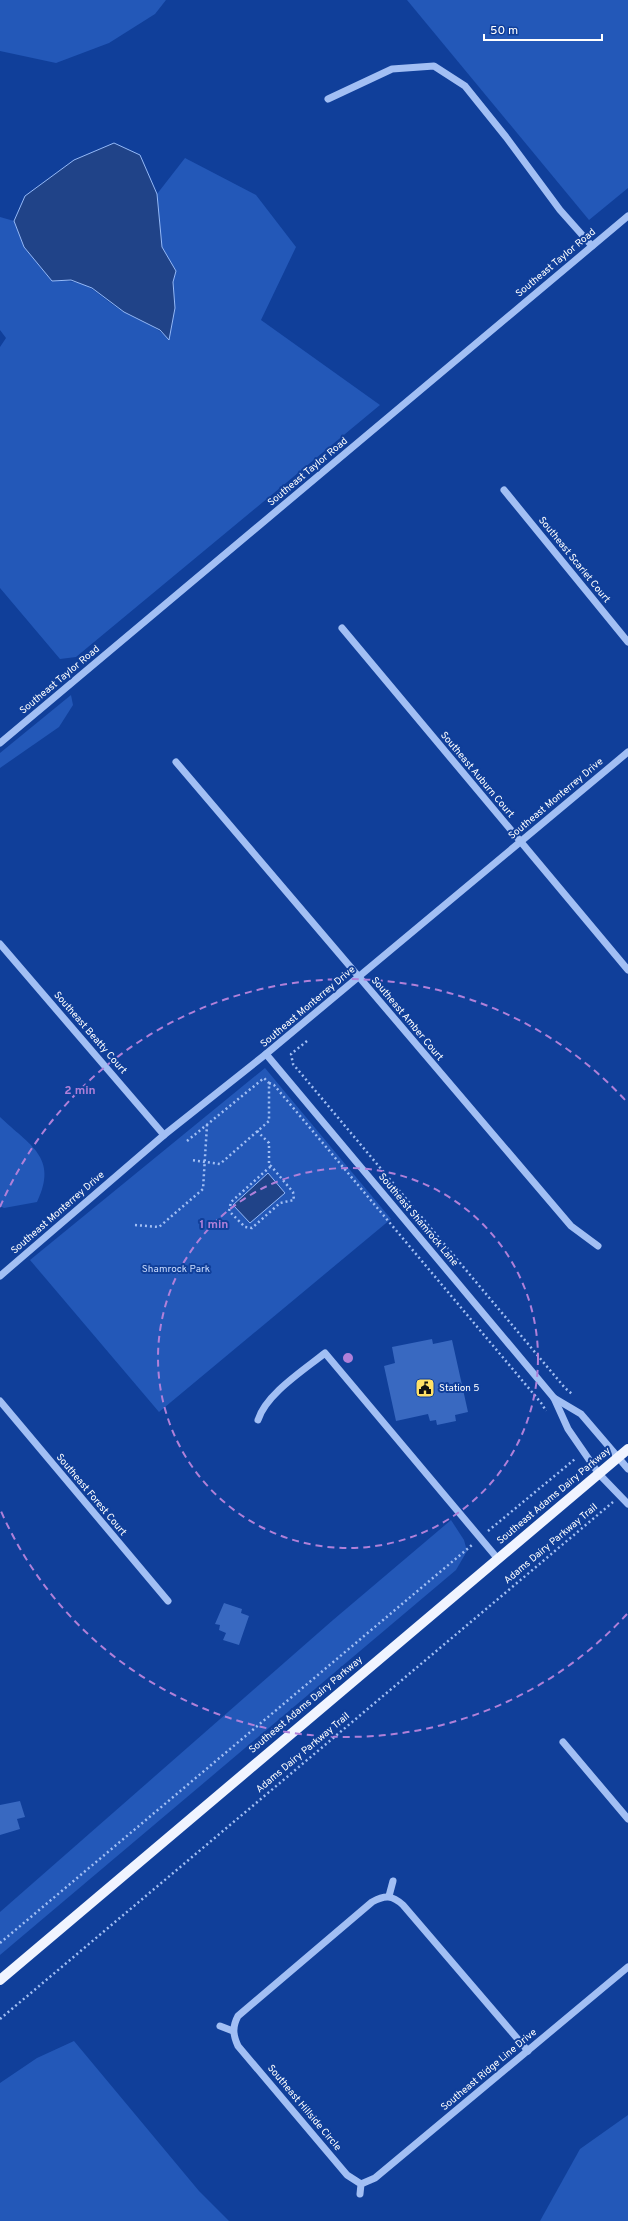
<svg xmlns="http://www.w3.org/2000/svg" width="628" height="2221" viewBox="0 0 628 2221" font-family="Overpass,sans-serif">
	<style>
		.green { fill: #2358b8 }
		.water { fill: #204388; stroke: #94b9f8 }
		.building { fill: #3969c1 }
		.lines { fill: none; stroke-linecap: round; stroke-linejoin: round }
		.path { stroke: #a2bff4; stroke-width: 2.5; stroke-dasharray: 2 3; stroke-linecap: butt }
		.minor { stroke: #a2bff4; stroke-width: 7 }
		.major { stroke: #f0f4ff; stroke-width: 10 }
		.ring { fill: none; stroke: #b080d9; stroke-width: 2; stroke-dasharray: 7 5 }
		.labels { text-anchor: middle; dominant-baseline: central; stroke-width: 4; stroke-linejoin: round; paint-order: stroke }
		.street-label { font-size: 10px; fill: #fff; stroke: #103f9a }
		.park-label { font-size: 10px; fill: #cbddfe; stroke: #103f9a }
		.poi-label { font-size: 10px; fill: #fff; stroke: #103f9a; text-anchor: start }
		.centre { fill: #b080d9; stroke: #103f9a; stroke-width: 2 }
		.ring-label { font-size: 12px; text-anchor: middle; font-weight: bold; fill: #b080d9; stroke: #103f9a; stroke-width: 4; stroke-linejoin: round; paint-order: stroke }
	</style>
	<rect width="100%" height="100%" fill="#103f9a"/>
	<g class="green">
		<polygon points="0,0 166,0 155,14 109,43 56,63 0,51"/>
		<polygon points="407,0 628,0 628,188 589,220"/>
		<path d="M185 158 256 195 296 247 261 320 380 405 76 657 60 659 0 588V347L6 338 0 330V217L14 221 24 247 52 281C91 278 94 294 124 312 140 321 156 326 169 339L175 308 173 282 176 271 162 247 157 194Z"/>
		<polygon points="71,695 73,705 59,727 0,768 0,753"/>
		<polygon points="265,1068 391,1219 159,1412 30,1260"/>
		<path d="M0 1117C29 1145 59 1157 37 1202L4 1208 0 1206Z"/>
		<polygon points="451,1520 464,1540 467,1551 456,1570 0,1955 0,1912 333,1620"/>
		<polygon points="74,2041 199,2191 229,2221 0,2221 0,2083 37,2058"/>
		<polygon points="628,2115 628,2221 540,2221 580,2149"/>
	</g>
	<g class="water">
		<polygon points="114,143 140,155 157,194 162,247 176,271 173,282 175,308 169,340 160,330 124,312 92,288 71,280 52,281 24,247 14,221 25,196 74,160"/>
		<polygon points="268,1173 285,1193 250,1223 233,1205"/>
	</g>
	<g class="building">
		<polygon points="432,1339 433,1344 452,1340 468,1412 455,1415 456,1421 437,1425 436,1420 430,1421 428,1414 396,1421 384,1366 395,1363 392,1347"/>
		<polygon points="224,1603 242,1609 241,1613 249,1616 239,1645 223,1640 226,1633 219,1630 220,1625 215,1624"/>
		<polygon points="20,1801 25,1817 17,1819 20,1829 0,1835 0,1805"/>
	</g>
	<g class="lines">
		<g class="path">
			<polyline points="307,1041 291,1054 293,1064 565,1388 572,1394"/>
			<polyline points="269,1083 274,1085 542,1404 546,1411"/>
			<polyline points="257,1131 269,1143 269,1165 271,1166 293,1192 294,1200 280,1203 252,1228 245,1227 229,1211 231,1202 271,1166"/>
			<polyline points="187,1141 264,1078 269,1083 269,1121 220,1164 191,1160"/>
			<polyline points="135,1225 159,1227 203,1189 207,1125"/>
			<polyline points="488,1531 575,1459"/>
			<polyline points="0,1943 472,1545"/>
			<polyline points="0,2019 613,1502"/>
		</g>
		<g class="minor">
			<polyline points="328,99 392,69 434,66 465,86 506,137 560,210 592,246"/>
			<polyline points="504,490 628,642"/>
			<polyline points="342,628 628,970"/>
			<polyline points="0,743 628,216"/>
			<polyline points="176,762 571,1226 598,1246"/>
			<polyline points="0,944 164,1135"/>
			<polyline points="266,1054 554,1398 568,1429 599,1474 628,1504"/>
			<polyline points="0,1276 164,1135 266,1054 628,752"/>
			<polyline points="554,1398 581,1414 628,1469"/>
			<polyline points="0,1401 168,1601"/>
			<path d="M258 1420C266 1394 304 1370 325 1353L498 1559"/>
			<polyline points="563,1742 628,1819"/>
			<polyline points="389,1896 393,1881"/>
			<polyline points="220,2026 233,2031"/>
			<polyline points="361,2184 375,2178 628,1967"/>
			<path d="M360 2194 361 2184 347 2175 238 2046C233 2035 232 2027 238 2016L372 1902C385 1895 392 1895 403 1905L528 2051"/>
		</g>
		<polyline class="major" points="0,1980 628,1449"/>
	</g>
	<g class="ring">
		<circle cx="348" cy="1358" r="190"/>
		<path d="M627 1614A379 379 0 0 1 0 1509M0 1207A379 379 0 0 1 627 1102"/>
	</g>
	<defs>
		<g id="civic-square" transform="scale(1)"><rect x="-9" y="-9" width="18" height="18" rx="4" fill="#ffe166" stroke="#103f9a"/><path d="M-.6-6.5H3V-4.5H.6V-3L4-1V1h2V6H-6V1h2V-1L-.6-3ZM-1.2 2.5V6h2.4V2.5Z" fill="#111"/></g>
	</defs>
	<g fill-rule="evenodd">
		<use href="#civic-square" x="425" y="1388"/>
	</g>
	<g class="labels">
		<g class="street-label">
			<text transform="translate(556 263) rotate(-40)">Southeast Taylor Road</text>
			<text transform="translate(308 472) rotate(-40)">Southeast Taylor Road</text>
			<text transform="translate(574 560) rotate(51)">Southeast Scarlet Court</text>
			<text transform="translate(60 680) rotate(-40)">Southeast Taylor Road</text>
			<text transform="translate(477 775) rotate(50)">Southeast Auburn Court</text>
			<text transform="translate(556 799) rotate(-40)">Southeast Monterrey Drive</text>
			<text transform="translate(308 1007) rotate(-40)">Southeast Monterrey Drive</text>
			<text transform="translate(407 1019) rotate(50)">Southeast Amber Court</text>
			<text transform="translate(90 1033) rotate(49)">Southeast Beatty Court</text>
			<text transform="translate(58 1213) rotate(-41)">Southeast Monterrey Drive</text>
			<text transform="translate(418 1220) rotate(50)">Southeast Shamrock Lane</text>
			<text transform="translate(91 1495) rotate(50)">Southeast Forest Court</text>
			<text transform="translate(554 1496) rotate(-40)">Southeast Adams Dairy Parkway</text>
			<text transform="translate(551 1544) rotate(-40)">Adams Dairy Parkway Trail</text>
			<text transform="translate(306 1705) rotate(-40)">Southeast Adams Dairy Parkway</text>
			<text transform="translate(303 1753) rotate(-40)">Adams Dairy Parkway Trail</text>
			<text transform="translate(489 2070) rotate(-40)">Southeast Ridge Line Drive</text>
			<text transform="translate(304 2108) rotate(50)">Southeast Hillside Circle</text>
		</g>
		<g class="park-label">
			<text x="176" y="1269">Shamrock Park</text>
		</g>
		<g class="poi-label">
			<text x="439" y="1388">Station 5</text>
		</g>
	</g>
	<circle cx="348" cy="1358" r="6" class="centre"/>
	<g class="ring-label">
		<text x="80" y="1094">2 min</text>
		<text x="214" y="1228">1 min</text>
	</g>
	<path d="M484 34v6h118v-6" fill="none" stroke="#ffffff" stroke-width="2"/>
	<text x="490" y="34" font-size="12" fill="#ffffff" stroke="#103f9a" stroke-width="3" paint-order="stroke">50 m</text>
</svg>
